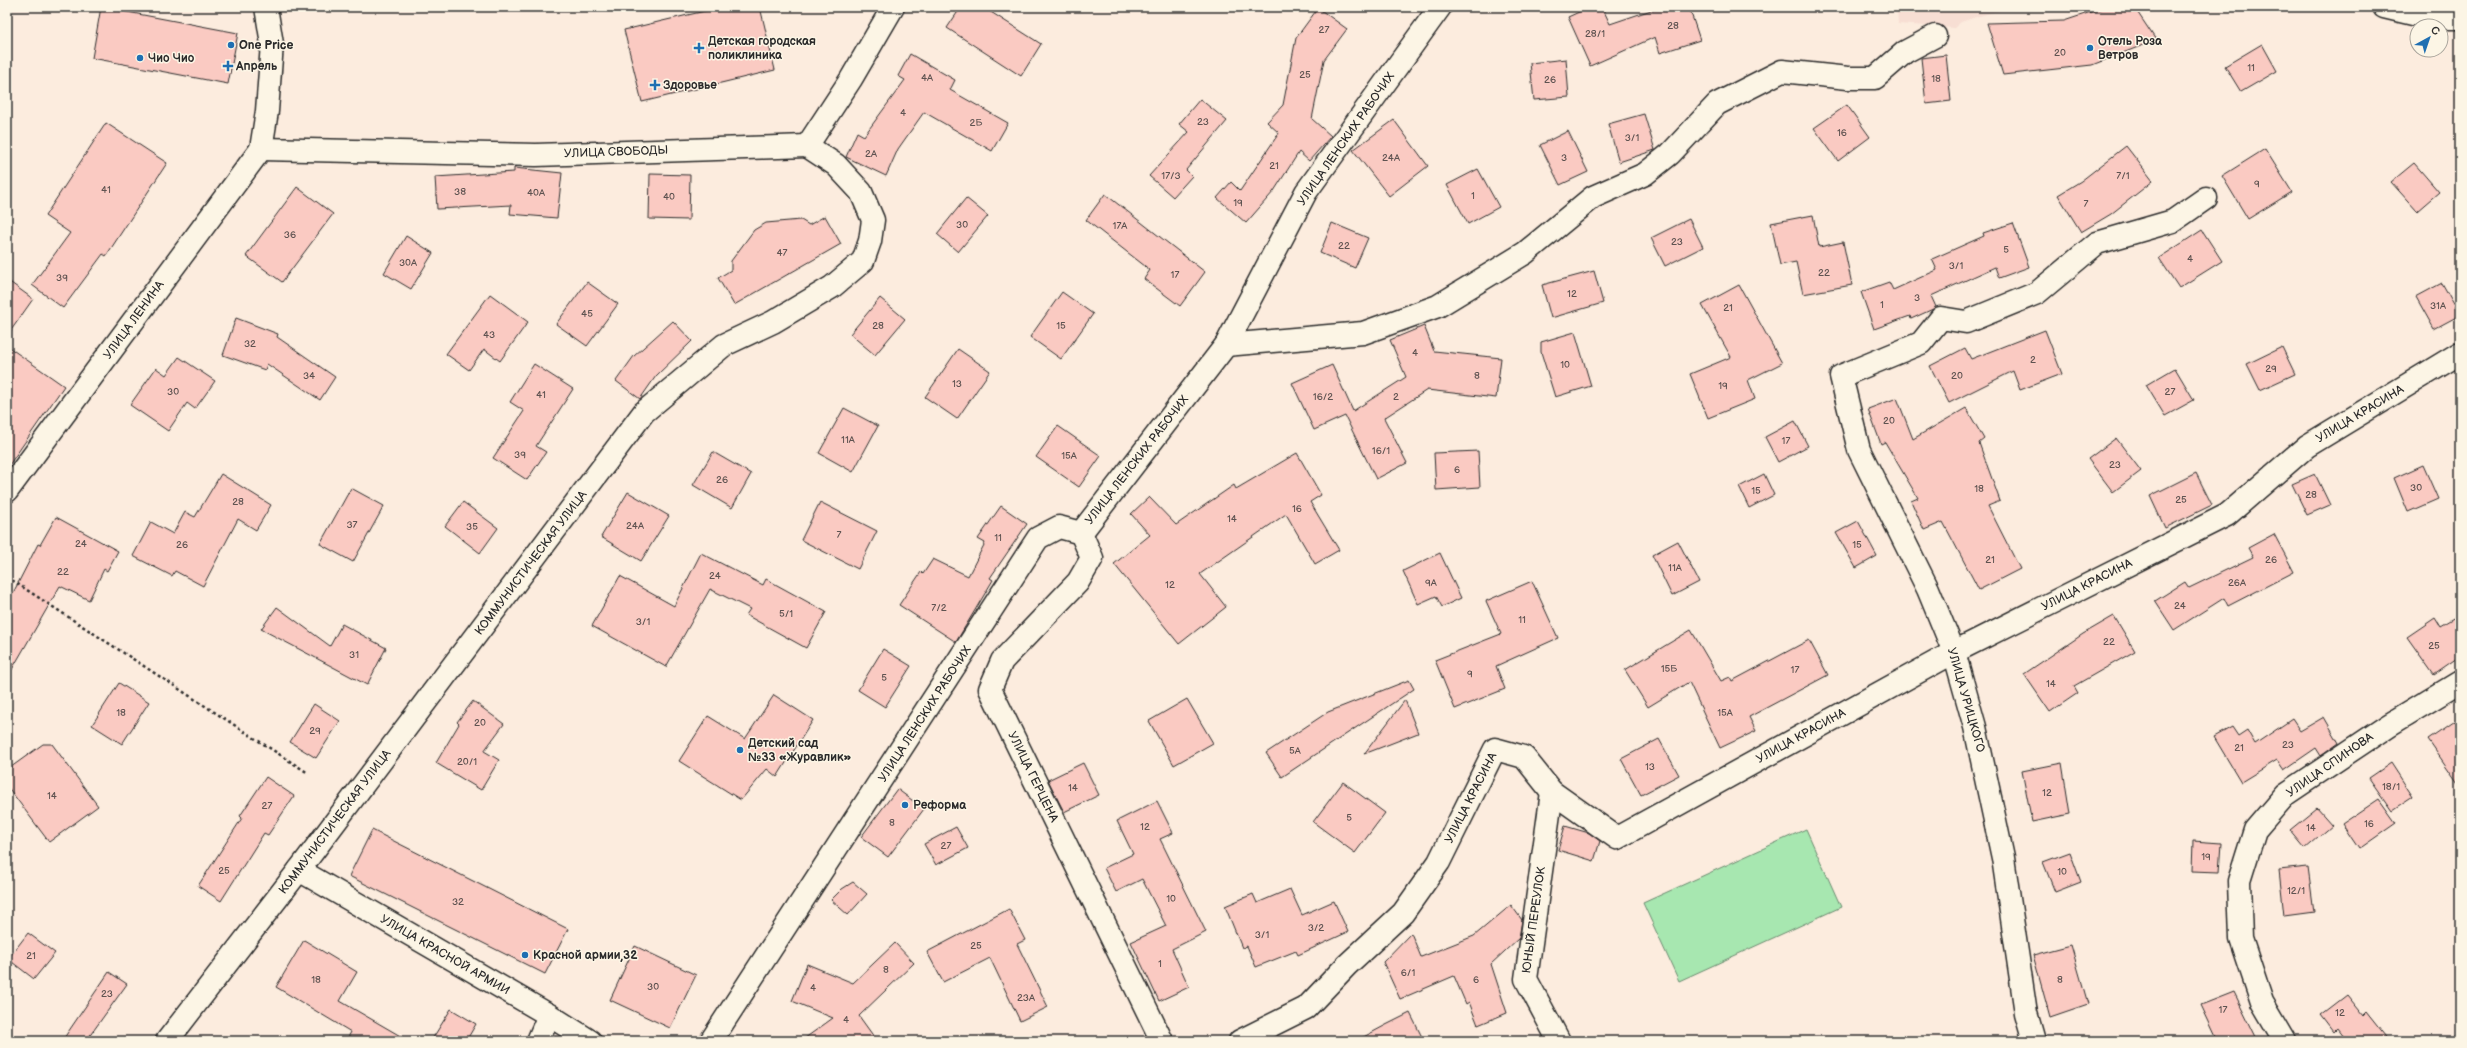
<svg xmlns="http://www.w3.org/2000/svg" width="2467" height="1048" viewBox="0 0 2467 1048" font-family="'Balsamiq Sans',sans-serif">
	<style>
		.built { fill: #f7ded3 }
		.green { fill: #a7e7b0; stroke: #69896e }
		.building { fill: #facac2; stroke: #2b2b2b }
		.lines { fill: none; stroke-linecap: round; stroke-linejoin: round }
		.street-casing { stroke: #2b2b2b; stroke-width: 25 }
		.highway-casing { stroke: #2b2b2b; stroke-width: 25 }
		.path { stroke: #2b2b2b; stroke-width: 2.5; stroke-dasharray: 3 3; stroke-linecap: butt }
		.street { stroke: #fcf5e5; stroke-width: 22 }
		.highway { stroke: #fcf5e5; stroke-width: 22 }
		.poi-dot { fill: #1f6fb2; stroke: #fcf5e5; stroke-width: 1.5 }
		.labels { text-anchor: middle; dominant-baseline: central; stroke-width: 3; stroke-linejoin: round; paint-order: stroke }
		.number-label { font-size: 10px; fill: #5f5351 }
		.poi-label { font-size: 12px; font-weight: bold; fill: #2b2b2b; stroke: #fcf5e5; text-anchor: start }
		.street-label { font-size: 12px; fill: #2b2b2b; stroke: #fcf5e5 }
	</style>
	<rect width="100%" height="100%" fill="#fcecde"/>
	<filter id="ink" filterUnits="userSpaceOnUse"><feTurbulence type="fractalNoise" baseFrequency=".025" numOctaves="2"/><feDisplacementMap in="SourceGraphic" scale="8" xChannelSelector="R" yChannelSelector="G"/><feConvolveMatrix kernelMatrix="1 2 1 2 8 2 1 2 1" color-interpolation-filters="sRGB"/></filter>
	<g filter="url(#ink)">
		<polygon class="built" points="1897,7 2015,7 1979,16 1961,22 1954,28 1898,24"/>
		<polygon class="green" points="1806,829 1841,907 1679,981 1643,903"/>
		<g class="building">
			<polygon points="101,7 238,33 228,84 92,58"/>
			<polygon points="722,7 760,7 775,70 642,102 624,30"/>
			<polygon points="961,7 983,7 1041,44 1021,76 947,28"/>
			<polygon points="1590,7 1602,7 1610,24 1660,7 1689,7 1700,40 1660,53 1655,37 1590,66 1568,17"/>
			<polygon points="2106,7 2134,7 2156,40 2092,65 2003,75 1987,23 2064,21"/>
			<polygon points="1318,8 1347,29 1324,60 1312,119 1331,136 1309,161 1299,152 1274,191 1246,223 1217,198 1231,182 1240,191 1279,133 1267,122 1283,105 1296,38"/>
			<polygon points="2262,44 2277,71 2241,92 2225,66"/>
			<polygon points="910,54 955,80 950,90 1008,123 992,151 924,112 898,149 886,176 846,157 857,132 864,136 905,80 898,76"/>
			<polygon points="1946,55 1951,101 1926,104 1921,58"/>
			<polygon points="1566,59 1569,97 1534,100 1530,63"/>
			<polygon points="1200,99 1227,121 1186,170 1192,176 1173,197 1149,176 1189,132 1179,124"/>
			<polygon points="1847,105 1870,137 1838,161 1814,128"/>
			<polygon points="1644,114 1655,150 1619,162 1608,124"/>
			<polygon points="1394,120 1428,166 1389,196 1353,150"/>
			<polygon points="106,123 167,163 106,256 103,254 63,308 32,285 70,233 45,216"/>
			<polygon points="1568,131 1588,172 1560,185 1540,145"/>
			<polygon points="2126,146 2153,181 2111,214 2081,232 2058,195 2081,181"/>
			<polygon points="2265,149 2292,192 2248,219 2222,176"/>
			<polygon points="2414,163 2439,192 2417,211 2391,182"/>
			<polygon points="514,168 562,173 557,218 510,214 511,205 437,209 435,177 514,172"/>
			<polygon points="1478,169 1499,207 1468,224 1447,185"/>
			<polygon points="650,174 690,175 689,220 649,219"/>
			<polygon points="297,187 333,214 282,282 246,256"/>
			<polygon points="1105,194 1205,272 1180,306 1144,279 1150,270 1086,220"/>
			<polygon points="966,198 988,216 958,252 937,234"/>
			<polygon points="1813,215 1819,247 1843,242 1852,285 1803,294 1796,262 1780,265 1771,223"/>
			<polygon points="825,216 841,244 734,305 718,278 731,270 731,261 754,230 766,223 801,220 809,225"/>
			<polygon points="1689,219 1703,247 1665,266 1651,238"/>
			<polygon points="1332,223 1368,238 1355,268 1320,253"/>
			<polygon points="2013,223 2029,267 1999,278 1995,267 1931,296 1936,307 1933,309 1911,319 1910,316 1874,329 1861,292 1889,282 1893,290 1937,270 1932,259 1984,236 1983,233"/>
			<polygon points="2202,230 2222,261 2179,288 2159,258"/>
			<polygon points="406,236 433,253 411,289 384,273"/>
			<polygon points="1594,271 1603,303 1551,318 1542,285"/>
			<polygon points="7,280 33,299 7,336"/>
			<polygon points="587,282 618,304 587,346 556,324"/>
			<polygon points="2442,283 2460,315 2434,329 2416,297"/>
			<polygon points="1739,285 1782,363 1748,380 1755,399 1708,418 1690,374 1731,357 1702,305"/>
			<polygon points="1062,292 1093,314 1061,359 1030,337"/>
			<polygon points="490,294 528,322 500,361 484,349 469,370 446,354"/>
			<polygon points="880,298 905,319 875,355 850,334"/>
			<polygon points="236,318 278,334 277,337 335,377 320,400 267,364 265,370 223,355"/>
			<polygon points="673,321 692,341 656,376 640,399 616,381 634,356"/>
			<polygon points="1424,326 1434,351 1501,358 1496,398 1427,390 1384,418 1407,463 1376,479 1345,416 1314,430 1292,383 1332,365 1353,411 1406,377 1390,340"/>
			<polygon points="2045,330 2062,374 2020,390 2013,371 1949,403 1930,366 1965,348 1971,359"/>
			<polygon points="1575,332 1591,386 1555,397 1541,352 1541,342"/>
			<polygon points="7,346 64,386 7,468"/>
			<polygon points="2282,347 2295,374 2260,390 2247,364"/>
			<polygon points="958,349 990,371 957,419 925,397"/>
			<polygon points="179,357 215,381 195,409 187,403 168,431 130,405 156,368 166,375"/>
			<polygon points="534,364 573,389 536,446 546,452 527,480 493,458 524,411 510,402"/>
			<polygon points="2175,368 2194,400 2165,416 2146,385"/>
			<polygon points="1897,398 1913,439 1966,408 1984,439 1979,443 2000,501 1988,506 2020,569 1979,590 1943,522 1924,530 1911,501 1918,498 1885,442 1881,444 1868,409"/>
			<polygon points="844,408 878,426 853,472 819,453"/>
			<polygon points="1795,421 1808,446 1778,462 1765,437"/>
			<polygon points="1058,426 1101,456 1079,487 1036,457"/>
			<polygon points="2116,438 2141,471 2113,492 2088,459"/>
			<polygon points="1478,451 1480,487 1436,490 1434,453"/>
			<polygon points="713,452 751,474 732,508 693,485"/>
			<polygon points="1297,453 1321,495 1310,502 1339,550 1315,564 1286,514 1200,574 1226,607 1179,644 1114,564 1150,535 1131,514 1149,497 1176,525 1234,485 1236,489"/>
			<polygon points="2423,465 2438,499 2408,512 2394,478"/>
			<polygon points="2196,473 2212,505 2165,528 2150,496"/>
			<polygon points="221,474 271,505 256,530 238,519 203,586 175,571 172,576 133,556 151,522 173,534 185,512 195,517"/>
			<polygon points="1764,474 1774,495 1749,508 1739,487"/>
			<polygon points="2315,474 2330,505 2307,515 2292,484"/>
			<polygon points="351,488 384,506 353,562 320,544"/>
			<polygon points="628,492 669,516 641,561 601,537"/>
			<polygon points="463,502 498,528 480,553 445,526"/>
			<polygon points="820,502 877,531 858,569 801,540"/>
			<polygon points="1001,506 1027,524 990,578 993,580 956,642 899,605 921,572 923,574 933,559 968,576 985,543 978,539"/>
			<polygon points="56,517 118,551 107,571 104,569 89,600 60,586 7,678 7,589 13,593 38,544 40,545"/>
			<polygon points="1858,521 1877,556 1856,568 1836,533"/>
			<polygon points="2274,534 2294,572 2228,606 2224,598 2174,630 2155,601 2185,582 2189,588 2253,557 2248,548"/>
			<polygon points="1678,541 1699,582 1672,596 1652,555"/>
			<polygon points="701,553 763,585 766,579 826,612 806,648 746,615 750,609 710,589 666,667 592,626 620,576 674,606"/>
			<polygon points="1440,553 1461,598 1442,607 1436,596 1418,604 1403,571"/>
			<polygon points="1532,581 1558,638 1496,666 1505,689 1455,709 1435,660 1501,634 1486,601"/>
			<polygon points="277,607 330,646 342,624 386,648 367,685 261,629"/>
			<polygon points="2460,614 2460,657 2434,675 2407,637 2435,618 2440,626"/>
			<polygon points="2114,616 2135,651 2074,686 2078,693 2050,712 2024,674 2083,634"/>
			<polygon points="1691,630 1721,681 1730,677 1732,681 1809,640 1828,675 1749,717 1756,731 1720,748 1689,682 1648,707 1625,670"/>
			<polygon points="883,649 911,666 885,707 858,690"/>
			<polygon points="1409,680 1414,689 1282,777 1266,753 1328,712"/>
			<polygon points="119,683 149,702 122,744 92,725"/>
			<polygon points="774,695 813,720 777,777 767,769 741,800 679,761 708,716 745,739"/>
			<polygon points="1187,699 1213,743 1174,765 1149,721"/>
			<polygon points="1405,700 1418,733 1364,754"/>
			<polygon points="473,701 504,724 484,751 499,760 481,790 436,763 459,724 457,722"/>
			<polygon points="314,704 340,721 316,758 290,742"/>
			<polygon points="2324,717 2339,743 2321,756 2316,748 2284,770 2277,760 2241,782 2214,737 2232,727 2238,736 2247,730 2255,744 2292,719 2300,731"/>
			<polygon points="2460,718 2460,786 2428,740"/>
			<polygon points="1659,739 1679,775 1641,795 1621,759"/>
			<polygon points="43,744 52,744 98,806 49,842 7,786 7,770"/>
			<polygon points="1083,763 1099,795 1064,812 1048,780"/>
			<polygon points="2062,763 2070,814 2032,822 2022,771"/>
			<polygon points="2391,763 2413,797 2392,811 2369,778"/>
			<polygon points="266,777 294,796 268,835 264,833 221,901 198,886 242,818 240,816"/>
			<polygon points="1343,782 1385,813 1355,853 1313,822"/>
			<polygon points="897,789 924,809 888,857 861,837"/>
			<polygon points="2379,799 2396,823 2359,849 2342,824"/>
			<polygon points="1157,801 1173,833 1160,839 1206,932 1172,949 1189,987 1159,1001 1131,942 1166,926 1142,879 1116,892 1104,868 1133,854 1117,821"/>
			<polygon points="2317,808 2332,825 2305,848 2290,830"/>
			<polygon points="1565,826 1589,833 1600,841 1594,861 1558,850"/>
			<polygon points="956,827 968,848 936,865 924,844"/>
			<polygon points="372,830 568,929 545,974 349,876"/>
			<polygon points="2193,841 2221,843 2219,872 2192,871"/>
			<polygon points="2070,852 2081,882 2055,892 2043,862"/>
			<polygon points="2308,867 2314,912 2284,916 2279,870"/>
			<polygon points="853,882 867,894 848,915 831,900 842,889"/>
			<polygon points="1290,889 1302,915 1334,901 1348,932 1298,955 1296,951 1256,967 1247,946 1242,948 1225,906 1253,894 1257,903"/>
			<polygon points="1511,905 1522,920 1519,938 1491,964 1507,1013 1478,1025 1469,1002 1466,1004 1454,976 1400,999 1383,962 1411,933 1421,957 1474,936"/>
			<polygon points="1009,909 1025,940 1017,944 1048,1007 1020,1021 990,958 943,982 927,952"/>
			<polygon points="28,933 55,953 34,979 8,959"/>
			<polygon points="304,940 357,972 340,1001 409,1041 346,1041 351,1032 276,987"/>
			<polygon points="895,943 914,963 859,1016 877,1041 801,1041 833,1018 792,1001 807,964 853,983"/>
			<polygon points="2071,945 2088,1004 2050,1017 2033,955"/>
			<polygon points="635,946 696,975 670,1028 610,1000"/>
			<polygon points="109,972 127,984 86,1041 69,1041 64,1038"/>
			<polygon points="2234,992 2258,1041 2218,1041 2201,1005"/>
			<polygon points="2346,995 2363,1016 2367,1012 2390,1041 2345,1041 2336,1029 2333,1032 2320,1015"/>
			<polygon points="451,1009 476,1024 466,1041 431,1041"/>
			<polygon points="1410,1013 1424,1041 1356,1041 1386,1025"/>
		</g>
		<g class="lines">
			<g class="street-casing">
				<g id="street">
					<polyline points="807,146 851,79 893,7"/>
					<polyline points="261,149 536,155 807,146"/>
					<polyline points="1226,345 1363,333 1438,306 1525,253 1593,197 1645,174 1670,154 1717,104 1782,71 1848,78 1875,78 1905,52 1935,36"/>
					<polyline points="7,491 261,149 267,111 272,44 266,7"/>
					<polyline points="1081,533 1092,558 1078,582 1002,661 990,689 1162,1041"/>
					<polyline points="1552,792 1526,979 1559,1041"/>
					<polyline points="299,870 549,1015 590,1041"/>
					<polyline points="167,1041 299,870 644,412 724,345 773,322 832,287 863,261 870,241 873,220 861,192 836,165 807,146"/>
					<polyline points="538,1041 549,1015"/>
					<polyline points="711,1041 1038,538 1059,527 1081,533 1226,345 1306,192 1440,7"/>
					<polyline points="1240,1041 1306,1008 1347,965 1403,913 1439,862 1495,749 1524,757 1552,792 1617,838 1954,652 2227,515 2307,446 2460,353"/>
					<polyline points="2034,1041 2026,1013 2003,858 1975,727 1954,652 1928,589 1859,450 1841,376 1921,343 1941,318 1966,322 2037,293 2097,243 2173,221 2206,198"/>
					<polyline points="2285,1041 2262,1002 2241,939 2239,881 2255,830 2286,794 2389,725 2460,682"/>
				</g>
			</g>
			<g class="highway-casing">
				<polyline id="highway" points="2384,7 2430,18 2460,18"/>
			</g>
			<polyline class="path" points="7,577 308,773"/>
			<use href="#street" class="street"/>
			<use href="#highway" class="highway"/>
		</g>
	</g>
	<g class="poi-dot">
		<circle cx="231" cy="45" r="4"/>
		<path d="M697 42h4v4h4v4h-4v4h-4v-4h-4v-4h4z"/>
		<circle cx="2090" cy="48" r="4"/>
		<circle cx="140" cy="58" r="4"/>
		<path d="M226 60h4v4h4v4h-4v4h-4v-4h-4v-4h4z"/>
		<path d="M653 79h4v4h4v4h-4v4h-4v-4h-4v-4h4z"/>
		<circle cx="740" cy="750" r="4"/>
		<circle cx="905" cy="805" r="4"/>
		<circle cx="525" cy="955" r="4"/>
	</g>
	<g class="labels">
		<g class="number-label">
			<text x="1673" y="26">28</text>
			<text x="1324" y="30">27</text>
			<text x="1595" y="34">28/1</text>
			<text x="2060" y="53">20</text>
			<text x="2251" y="68">11</text>
			<text x="1305" y="75">25</text>
			<text x="927" y="78">4А</text>
			<text x="1936" y="79">18</text>
			<text x="1550" y="80">26</text>
			<text x="903" y="113">4</text>
			<text x="1203" y="122">23</text>
			<text x="976" y="123">2Б</text>
			<text x="1842" y="133">16</text>
			<text x="1632" y="138">3/1</text>
			<text x="871" y="154">2А</text>
			<text x="1391" y="158">24А</text>
			<text x="1564" y="158">3</text>
			<text x="1274" y="166">21</text>
			<text x="1171" y="176">17/3</text>
			<text x="2123" y="176">7/1</text>
			<text x="2257" y="184">9</text>
			<text x="106" y="190">41</text>
			<text x="460" y="192">38</text>
			<text x="536" y="193">40А</text>
			<text x="1473" y="196">1</text>
			<text x="669" y="197">40</text>
			<text x="1238" y="203">19</text>
			<text x="2086" y="204">7</text>
			<text x="962" y="225">30</text>
			<text x="1120" y="226">17А</text>
			<text x="290" y="235">36</text>
			<text x="1677" y="242">23</text>
			<text x="1344" y="246">22</text>
			<text x="2006" y="250">5</text>
			<text x="782" y="253">47</text>
			<text x="2190" y="259">4</text>
			<text x="408" y="263">30А</text>
			<text x="1956" y="266">3/1</text>
			<text x="1824" y="273">22</text>
			<text x="1175" y="275">17</text>
			<text x="62" y="278">39</text>
			<text x="1572" y="294">12</text>
			<text x="1917" y="298">3</text>
			<text x="1882" y="305">1</text>
			<text x="2438" y="306">31А</text>
			<text x="1728" y="308">21</text>
			<text x="587" y="314">45</text>
			<text x="878" y="326">28</text>
			<text x="1061" y="326">15</text>
			<text x="489" y="335">43</text>
			<text x="250" y="344">32</text>
			<text x="1415" y="353">4</text>
			<text x="2033" y="360">2</text>
			<text x="1565" y="365">10</text>
			<text x="2271" y="369">29</text>
			<text x="309" y="376">34</text>
			<text x="1477" y="376">8</text>
			<text x="1957" y="376">20</text>
			<text x="957" y="384">13</text>
			<text x="1723" y="386">19</text>
			<text x="173" y="392">30</text>
			<text x="2170" y="392">27</text>
			<text x="541" y="395">41</text>
			<text x="1323" y="397">16/2</text>
			<text x="1396" y="397">2</text>
			<text x="1889" y="421">20</text>
			<text x="848" y="440">11А</text>
			<text x="1786" y="441">17</text>
			<text x="1381" y="451">16/1</text>
			<text x="520" y="455">39</text>
			<text x="1069" y="456">15А</text>
			<text x="2115" y="465">23</text>
			<text x="1457" y="470">6</text>
			<text x="722" y="480">26</text>
			<text x="2416" y="488">30</text>
			<text x="1979" y="489">18</text>
			<text x="1756" y="491">15</text>
			<text x="2311" y="495">28</text>
			<text x="2181" y="500">25</text>
			<text x="238" y="502">28</text>
			<text x="1297" y="509">16</text>
			<text x="1232" y="519">14</text>
			<text x="352" y="525">37</text>
			<text x="635" y="526">24А</text>
			<text x="472" y="527">35</text>
			<text x="839" y="535">7</text>
			<text x="998" y="538">11</text>
			<text x="81" y="544">24</text>
			<text x="182" y="545">26</text>
			<text x="1857" y="545">15</text>
			<text x="1990" y="560">21</text>
			<text x="2271" y="560">26</text>
			<text x="1675" y="568">11А</text>
			<text x="63" y="572">22</text>
			<text x="715" y="576">24</text>
			<text x="1431" y="583">9А</text>
			<text x="2237" y="583">26А</text>
			<text x="1170" y="585">12</text>
			<text x="2180" y="606">24</text>
			<text x="939" y="608">7/2</text>
			<text x="786" y="614">5/1</text>
			<text x="1522" y="620">11</text>
			<text x="643" y="622">3/1</text>
			<text x="2109" y="642">22</text>
			<text x="2434" y="646">25</text>
			<text x="354" y="655">31</text>
			<text x="1669" y="669">15Б</text>
			<text x="1795" y="670">17</text>
			<text x="1470" y="674">9</text>
			<text x="884" y="678">5</text>
			<text x="2051" y="684">14</text>
			<text x="121" y="713">18</text>
			<text x="1725" y="713">15А</text>
			<text x="480" y="723">20</text>
			<text x="315" y="731">29</text>
			<text x="2288" y="745">23</text>
			<text x="2239" y="748">21</text>
			<text x="1295" y="751">5А</text>
			<text x="467" y="762">20/1</text>
			<text x="1650" y="767">13</text>
			<text x="2391" y="787">18/1</text>
			<text x="1073" y="788">14</text>
			<text x="2047" y="793">12</text>
			<text x="52" y="796">14</text>
			<text x="267" y="806">27</text>
			<text x="1349" y="818">5</text>
			<text x="892" y="823">8</text>
			<text x="2369" y="824">16</text>
			<text x="1145" y="827">12</text>
			<text x="2311" y="828">14</text>
			<text x="946" y="846">27</text>
			<text x="2206" y="857">19</text>
			<text x="224" y="871">25</text>
			<text x="2062" y="872">10</text>
			<text x="2296" y="891">12/1</text>
			<text x="1171" y="899">10</text>
			<text x="458" y="902">32</text>
			<text x="1316" y="928">3/2</text>
			<text x="1262" y="935">3/1</text>
			<text x="976" y="946">25</text>
			<text x="31" y="956">21</text>
			<text x="1160" y="964">1</text>
			<text x="886" y="970">8</text>
			<text x="1408" y="973">6/1</text>
			<text x="316" y="980">18</text>
			<text x="1476" y="980">6</text>
			<text x="2060" y="980">8</text>
			<text x="653" y="987">30</text>
			<text x="813" y="988">4</text>
			<text x="107" y="994">23</text>
			<text x="1026" y="998">23А</text>
			<text x="2223" y="1010">17</text>
			<text x="2340" y="1013">12</text>
			<text x="846" y="1020">4</text>
		</g>
		<g class="poi-label">
			<text x="708" y="41">Детская городская<tspan x="708" dy="14">поликлиника</tspan></text>
			<text x="2098" y="41">Отель Роза<tspan x="2098" dy="14">Ветров</tspan></text>
			<text x="239" y="45">One Price</text>
			<text x="148" y="58">Чио Чио</text>
			<text x="236" y="66">Апрель</text>
			<text x="663" y="85">Здоровье</text>
			<text x="748" y="743">Детский сад<tspan x="748" dy="14">№33 «Журавлик»</tspan></text>
			<text x="913" y="805">Реформа</text>
			<text x="533" y="955">Красной армии,32</text>
		</g>
		<g class="street-label">
			<text transform="translate(1346 139) rotate(-55)">УЛИЦА ЛЕНСКИХ РАБОЧИХ</text>
			<text transform="translate(616 152) rotate(-2)">УЛИЦА СВОБОДЫ</text>
			<text transform="translate(134 320) rotate(-54)">УЛИЦА ЛЕНИНА</text>
			<text transform="translate(2360 414) rotate(-31)">УЛИЦА КРАСИНА</text>
			<text transform="translate(1137 460) rotate(-52)">УЛИЦА ЛЕНСКИХ РАБОЧИХ</text>
			<text transform="translate(531 563) rotate(-53)">КОММУНИСТИЧЕСКАЯ УЛИЦА</text>
			<text transform="translate(2087 585) rotate(-27)">УЛИЦА КРАСИНА</text>
			<text transform="translate(1966 700) rotate(74)">УЛИЦА УРИЦКОГО</text>
			<text transform="translate(925 714) rotate(-57)">УЛИЦА ЛЕНСКИХ РАБОЧИХ</text>
			<text transform="translate(1801 736) rotate(-29)">УЛИЦА КРАСИНА</text>
			<text transform="translate(2330 765) rotate(-35)">УЛИЦА СПИНОВА</text>
			<text transform="translate(1033 777) rotate(64)">УЛИЦА ГЕРЦЕНА</text>
			<text transform="translate(1471 798) rotate(-63)">УЛИЦА КРАСИНА</text>
			<text transform="translate(335 822) rotate(-53)">КОММУНИСТИЧЕСКАЯ УЛИЦА</text>
			<text transform="translate(1534 920) rotate(-82)">ЮНЫЙ ПЕРЕУЛОК</text>
			<text transform="translate(445 955) rotate(30)">УЛИЦА КРАСНОЙ АРМИИ</text>
		</g>
	</g>
	<rect width="2467" height="1048" fill="none" stroke="#fcf5e5" stroke-width="24"/>
	<rect x="12" y="12" width="2443" height="1024" fill="none" stroke="#2b2b2b" stroke-width="1.5" filter="url(#ink)"/>
	<g transform="translate(2429 38) rotate(40)"><circle r="19" fill="#fcf5e5" stroke="#a8a49b"/>
	<path d="M0-3L7 15L0 10L-7 15Z" fill="#1f6fb2"/>
	<text y="-6" font-size="11" font-weight="bold" text-anchor="middle" fill="#2b2b2b">С</text>
	</g>
</svg>
